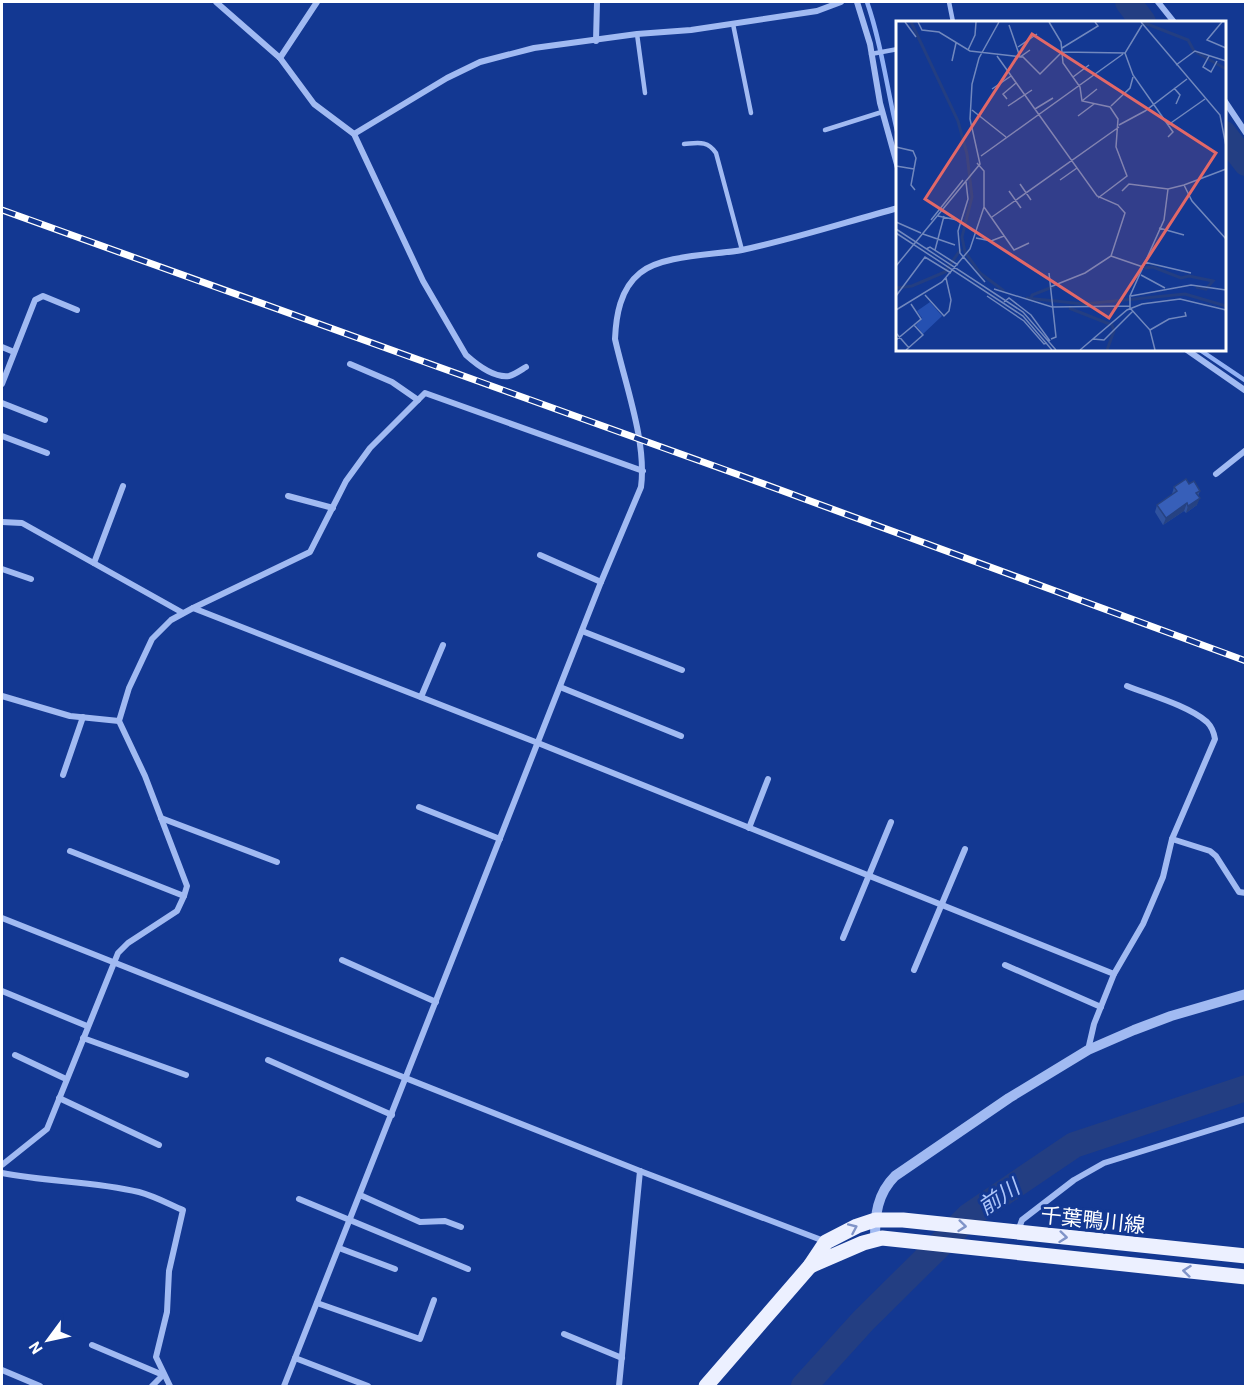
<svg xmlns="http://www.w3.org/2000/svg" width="1247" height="1388" viewBox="0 0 1247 1388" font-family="Barlow,'Noto Sans JP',sans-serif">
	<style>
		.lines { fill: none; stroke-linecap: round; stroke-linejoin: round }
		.stream { stroke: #93b2f5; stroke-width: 4.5 }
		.river { stroke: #233e82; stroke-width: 26 }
		.service { stroke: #a1baf2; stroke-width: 4.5 }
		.minor { stroke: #a1baf2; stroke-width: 6 }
		.tertiary { stroke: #a1baf2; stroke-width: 10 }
		.primary { stroke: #ecf0ff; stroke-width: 15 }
		.rail-casing { stroke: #fff; stroke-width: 7 }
		.rail { stroke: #133892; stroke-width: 4.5; stroke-dasharray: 14; stroke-linecap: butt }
		.wall { fill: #2f529f }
		.shaded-wall { fill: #264282 }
		.building { fill: #375fb9; stroke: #264282; stroke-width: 1.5 }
		.oneway { stroke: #8094c8 }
		.labels { text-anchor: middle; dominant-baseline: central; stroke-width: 6; stroke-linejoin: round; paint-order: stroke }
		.street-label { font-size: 21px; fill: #fff; stroke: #133892 }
		.water-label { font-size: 22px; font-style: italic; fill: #adc5f9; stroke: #133892 }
		.inset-river { fill: none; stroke: #233e82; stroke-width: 3 }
		.inset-road { fill: none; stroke: #7188be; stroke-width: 1.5 }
		.view { fill: #e26868; fill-opacity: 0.15; stroke: #e26868; stroke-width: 3 }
		.inset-edge { fill: none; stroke: #fff; stroke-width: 3 }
	</style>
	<rect width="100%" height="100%" fill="#133892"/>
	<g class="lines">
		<g class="stream">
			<path d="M867 2C882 45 887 90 898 135"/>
			<polyline points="1200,350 1246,381"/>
		</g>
		<g class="river">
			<polyline points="1128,2 1143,22"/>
			<polyline points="1224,134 1246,163"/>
			<polyline points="804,1386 863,1321 969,1216 1074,1145 1246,1088"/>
		</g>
		<g class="service">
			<polyline points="949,2 953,22"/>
			<polyline points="733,24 751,113"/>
			<polyline points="637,34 645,93"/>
			<polyline points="871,54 898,49"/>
			<polyline points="825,130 882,112"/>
			<path d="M684 144C698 143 707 140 716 153L742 250"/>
		</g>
		<g class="minor">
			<path d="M216 2 280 58 314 104 354 134 423 281 466 355C476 364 494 378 509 376 514 375 521 370 526 367"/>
			<polyline points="857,2 870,44 880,103 898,168"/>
			<polyline points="1158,2 1174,22"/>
			<polyline points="596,41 597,2"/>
			<polyline points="280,58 317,2"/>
			<polyline points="1224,100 1246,133"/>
			<polyline points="354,134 447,78 480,62 534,48 637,34 691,30 817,11 841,2"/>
			<polyline points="2,347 14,352"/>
			<polyline points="1187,350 1246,391"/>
			<polyline points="350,364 392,382 418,400"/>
			<polyline points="2,384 35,300 43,296 77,310"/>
			<polyline points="2,403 45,420"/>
			<polyline points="2,436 47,453"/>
			<polyline points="1216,474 1246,450"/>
			<polyline points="288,496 333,508"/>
			<polyline points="2,522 22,523 183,613"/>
			<polyline points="540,555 601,582"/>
			<polyline points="94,563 123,486"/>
			<polyline points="2,569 31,579"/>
			<polyline points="193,608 538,743 1114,974"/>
			<polyline points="582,631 682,670"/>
			<polyline points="560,687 681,736"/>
			<polyline points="2,696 70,716 119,721"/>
			<polyline points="421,697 443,645"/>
			<polyline points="63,775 83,717"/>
			<polyline points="419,807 500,839"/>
			<polyline points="161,818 277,862"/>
			<polyline points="749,828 768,779"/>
			<polyline points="1172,839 1210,851 1216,856 1239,892 1246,893"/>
			<polyline points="70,851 184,896"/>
			<polyline points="2,918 640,1171 824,1241"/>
			<polyline points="843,938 891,822"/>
			<polyline points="342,960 436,1002"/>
			<polyline points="1005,965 1101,1007"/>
			<polyline points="914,970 965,849"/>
			<polyline points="2,991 87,1026"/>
			<polyline points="83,1038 186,1075"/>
			<path d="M1088 1050 1094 1024 1114 974 1143 924 1163 877 1172 839 1215 739C1214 733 1212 727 1207 722 1189 706 1150 695 1127 686"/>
			<polyline points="15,1055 66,1079"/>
			<polyline points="268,1060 392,1115"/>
			<polyline points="59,1098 159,1145"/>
			<polyline points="2,1165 47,1129 118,953 128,943 177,911 184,896 187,886 145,776 119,721 129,688 152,639 171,620 193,608 310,552 346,481 370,448 425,393 643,471"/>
			<path d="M2 1173C47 1182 94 1181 139 1192 154 1196 169 1204 183 1210L169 1271 167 1312 156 1357 170 1386"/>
			<polyline points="360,1195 420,1222 445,1221 461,1227"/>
			<polyline points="299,1199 468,1269"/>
			<polyline points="1018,1231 1022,1220 1074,1180 1104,1163 1246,1119"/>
			<polyline points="339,1248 395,1269"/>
			<polyline points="317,1303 420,1339 434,1300"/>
			<polyline points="564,1334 622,1358"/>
			<polyline points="92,1345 163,1375 152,1386"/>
			<polyline points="295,1358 368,1386"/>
			<polyline points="2,1370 40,1386"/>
			<path d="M284 1386 601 582 641 487C647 442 625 384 615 339 616 316 620 289 640 273 661 255 714 255 742 250 794 239 846 222 898 208"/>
			<polyline points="619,1386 640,1171"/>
		</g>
		<path class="tertiary" d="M875 1239C875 1215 877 1194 895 1176L1009 1098 1088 1050 1134 1030 1171 1016 1246 994"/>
		<g class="primary">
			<polyline points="810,1266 863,1243 882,1238 1246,1277"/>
			<polyline points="706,1386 810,1266 826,1242 857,1226 875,1220 903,1220 1246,1256"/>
		</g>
		<g class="rail-casing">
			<polyline id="rail" points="2,210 742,476 1246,661"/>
		</g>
		<use href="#rail" class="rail"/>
	</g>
	<polygon class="wall" points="1189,484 1200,491 1198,496 1197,505 1186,513 1184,511 1163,525 1155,512 1157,505 1172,495 1172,494 1174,487"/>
	<g class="shaded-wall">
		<polygon points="1200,498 1197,505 1186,513 1188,506"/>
		<polygon points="1187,503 1184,511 1163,525 1166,518"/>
	</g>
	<polygon class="building" points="1186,479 1189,484 1194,481 1200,491 1196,493 1200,498 1188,506 1187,503 1166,518 1157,505 1177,491 1174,487"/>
	<defs><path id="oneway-chevron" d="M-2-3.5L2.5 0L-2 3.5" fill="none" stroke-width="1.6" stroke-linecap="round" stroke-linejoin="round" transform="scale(1.5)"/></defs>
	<g class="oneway">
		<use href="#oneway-chevron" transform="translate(962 1226) rotate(6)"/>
		<use href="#oneway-chevron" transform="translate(853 1228) rotate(-24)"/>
		<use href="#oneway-chevron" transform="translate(1063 1237) rotate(6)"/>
		<use href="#oneway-chevron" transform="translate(1187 1271) rotate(-174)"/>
	</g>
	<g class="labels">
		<g class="street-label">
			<text transform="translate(1093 1219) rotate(6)">千葉鴨川線</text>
		</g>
		<g class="water-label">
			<text transform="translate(998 1196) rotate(-34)">前川</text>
		</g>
	</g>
	<g transform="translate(896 21)">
		<rect width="330" height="330" fill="#133892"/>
		<path d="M34 281 46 295 27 313 20 304 26 297 21 290Z" fill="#2550b1"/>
		<path class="inset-river" d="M15 1 62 100 71 133 76 176 66 216 69 231 84 252 108 270M246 1 292 19 298 30 330 48M248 247 257 246 285 257 293 255 317 260 310 268 300 266M0 267 16 265 49 251 65 228M130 277 188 283 289 273 330 285M135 278 136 274 159 265M173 287 216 304 218 310 211 329"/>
		<path class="inset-road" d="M9 1 20 16M22 1 26 9 43 11 74 30 127 36 144 53 166 31 229 32M153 1 165 21 167 42 184 66 186 80 214 86 222 98 220 126 231 155 202 177M245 1 324 94 330 125M326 1 311 19 330 27M113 4 124 36 134 29M246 4 229 32 237 54 277 111 272 116M122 26 141 13M166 27 202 5 199 1M72 29 79 14 80 1M101 35 201 175 222 184 229 192 215 235 189 252 154 266M313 35 307 46 315 51 321 40M56 40 60 22M280 44 299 30 330 40M177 56 193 44M278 67 284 74 280 83M96 68 115 55M111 78 107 73 120 62M186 80 201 68M112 85 136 69M215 85 234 67 237 56M139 88 157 77M76 89 110 116M182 95 198 83M223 104 249 90 291 58M272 104 309 78M0 126 17 130 20 137 15 164 19 169M85 135 227 33M0 145 18 148M164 159 181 147M70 161 72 178 62 210 64 232 89 261M124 163 135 179M288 164 296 180 330 218M113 170 125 187M226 170 233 163 272 168 288 164 330 148M88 186 118 229 133 222M42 195 61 199M96 196 223 106M35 199 67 159M0 201 25 212M263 207 288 214M0 208 127 291 160 329M0 212 127 295 156 329M27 213 59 224M80 217 95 220 108 215M30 228 34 226 62 244M39 229 48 195M215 235 247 246M248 241 295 252M0 245 84 143 74 98 76 63 83 37 103 1M153 252 160 316 155 318M245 254 269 267M98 268 156 286 234 285M29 274 48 295 53 290 55 279 50 257M0 275 29 236 55 252M91 275 128 300 148 323 151 322M235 275 295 264 330 269M108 281 113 277 135 294 154 320M0 289 46 261 74 228 88 186V150L81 142M254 309 273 298 290 295 289 291M0 312 13 327M197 318 208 319 237 290M0 319 25 298 15 283M10 329 27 314 18 304M184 329 231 289 246 283 284 278 330 289M259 329 254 309 234 287V275L268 199 272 168"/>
		<path class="view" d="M136 13 320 132 213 297 29 178Z"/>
		<rect width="330" height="330" class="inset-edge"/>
	</g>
	<rect width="1247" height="1388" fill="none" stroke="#ffffff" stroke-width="6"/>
	<g transform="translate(48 1340) rotate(237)" stroke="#133892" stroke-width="4.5" paint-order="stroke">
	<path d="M0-4.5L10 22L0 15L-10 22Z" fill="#ffffff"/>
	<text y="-9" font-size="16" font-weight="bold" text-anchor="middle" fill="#ffffff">N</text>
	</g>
</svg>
